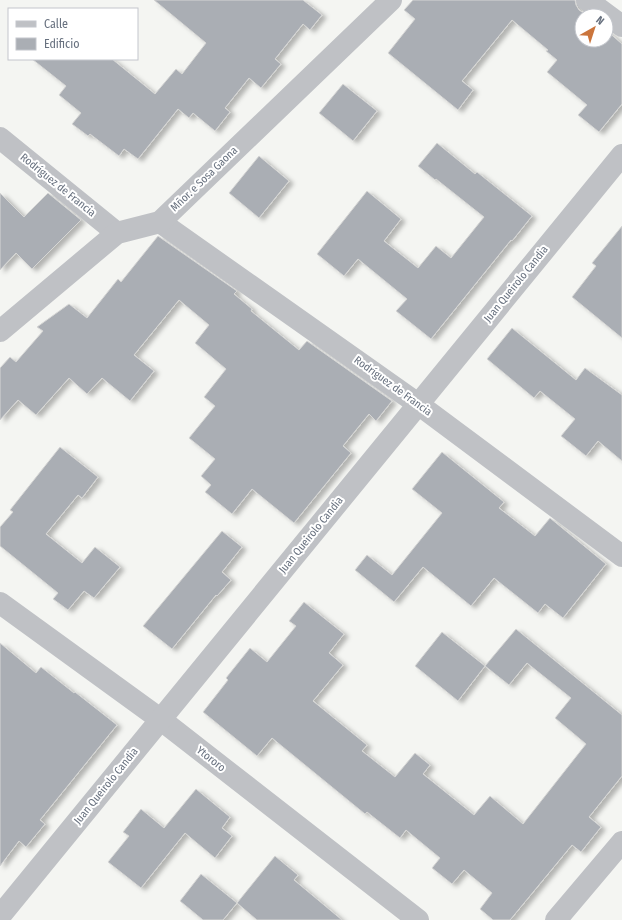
<svg xmlns="http://www.w3.org/2000/svg" width="622" height="920" viewBox="0 0 622 920" font-family="'Fira Sans Condensed',sans-serif">
	<style>
		.building { fill: #aaaeb4; stroke: #d6d6d5; filter: url(#shadow) }
		.lines { fill: none; stroke-linecap: round; stroke-linejoin: round }
		.minor { stroke: #bfc1c5; stroke-width: 22 }
		.labels { text-anchor: middle; dominant-baseline: central; stroke-width: 4; stroke-linejoin: round; paint-order: stroke }
		.street-label { font-size: 11px; fill: #68717f; stroke: #fff }
	</style>
	<defs>
		<filter id="shadow"><feDropShadow dx="4.5" dy="2.5" stdDeviation="2" flood-color="#0004"/></filter>
	</defs>
	<rect width="100%" height="100%" fill="#f4f5f2"/>
	<g class="building">
		<polygon points="154,0 303,0 322,15 310,30 303,24 275,59 281,64 261,88 249,78 225,108 230,112 215,131 193,113 189,118 178,109 138,159 124,149 119,156 90,134 88,136 72,124 81,113 59,95 66,86 32,59 112,59 155,94 176,69 182,74 206,43"/>
		<polygon points="413,0 575,0 576,5 579,10 588,16 582,16 582,40 606,40 606,30 622,44 622,104 599,132 578,115 587,105 547,72 557,60 546,51 548,50 512,20 462,81 473,90 458,110 388,53 415,19 404,10"/>
		<polygon points="343,84 377,111 353,141 319,113"/>
		<polygon points="437,143 475,174 477,172 532,216 512,241 511,240 431,339 396,311 407,299 358,259 344,276 317,254 367,191 401,219 384,241 418,268 436,246 451,258 484,217 436,179 435,180 418,166"/>
		<polygon points="259,156 289,181 259,218 229,193"/>
		<polygon points="0,193 24,217 48,193 81,220 32,269 16,253 0,270"/>
		<polygon points="622,226 622,338 572,297 596,266 592,263"/>
		<polygon points="158,236 237,291 234,294 252,309 251,311 299,350 307,341 392,401 376,421 369,414 343,446 351,453 294,523 252,489 232,514 205,492 211,485 201,476 215,459 189,438 215,406 204,397 226,369 195,343 209,325 179,300 134,355 154,371 130,401 102,378 87,394 69,378 36,415 18,400 0,420 0,368 10,357 16,362 43,331 37,327 69,304 87,318 118,279 121,282"/>
		<polygon points="512,328 576,380 585,368 622,395 622,461 598,441 586,456 561,436 575,419 540,391 534,398 487,359"/>
		<polygon points="60,447 98,477 82,498 78,495 46,534 82,563 95,547 120,567 94,598 84,591 68,610 53,599 58,593 0,546 0,527 13,512 10,510"/>
		<polygon points="442,452 504,502 499,508 535,536 550,518 606,564 563,618 545,604 538,613 494,578 471,606 423,567 394,602 355,570 367,555 392,575 442,513 412,489"/>
		<polygon points="222,531 242,547 222,572 231,580 217,596 216,595 172,649 143,626"/>
		<polygon points="304,602 344,634 329,653 343,665 313,701 367,745 362,751 395,777 415,753 430,765 423,774 474,815 490,796 523,824 586,744 555,718 571,698 527,663 509,685 485,666 516,629 622,715 622,776 589,817 601,827 581,852 572,845 510,920 493,920 480,909 492,893 464,870 452,884 432,868 440,858 406,830 400,838 367,812 365,814 272,738 257,756 203,712 228,680 226,678 250,648 267,662 296,626 289,621"/>
		<polygon points="442,632 485,666 458,701 415,666"/>
		<polygon points="0,643 36,673 41,667 74,693 75,692 117,725 40,820 45,824 26,847 19,841 0,866"/>
		<polygon points="196,789 230,817 222,828 232,836 215,858 185,833 141,888 108,862 129,836 123,832 141,809 164,828"/>
		<polygon points="275,856 298,875 294,880 342,920 257,920 237,903"/>
		<polygon points="201,874 237,903 223,920 203,920 180,901"/>
	</g>
	<g class="lines">
		<g class="minor">
			<polyline points="587,0 622,26"/>
			<polyline points="0,138 117,233"/>
			<polyline points="160,222 418,404 622,556"/>
			<polyline points="0,331 117,233 160,222 391,0"/>
			<polyline points="0,603 160,719 418,920"/>
			<polyline points="0,916 622,155"/>
			<polyline points="556,920 622,842"/>
		</g>
	</g>
	<g class="labels">
		<g class="street-label">
			<text transform="translate(204 179) rotate(-44)">Mñor. e Sosa Gaona</text>
			<text transform="translate(58 185) rotate(39)">Rodríguez de Francia</text>
			<text transform="translate(516 284) rotate(-51)">Juan Queirolo Candia</text>
			<text transform="translate(393 386) rotate(36)">Rodríguez de Francia</text>
			<text transform="translate(311 535) rotate(-51)">Juan Queirolo Candia</text>
			<text transform="translate(211 759) rotate(38)">Ytororo</text>
			<text transform="translate(106 786) rotate(-51)">Juan Queirolo Candia</text>
		</g>
	</g>
	<rect x="8" y="8" width="130" height="52" fill="#ffffff" stroke="#c3c6cc"/>
	<rect x="16" y="21" width="20" height="6" fill="#bfc1c5" stroke="#c3c6cc"/>
	<text x="44" y="28" font-size="12" fill="#68717f">Calle</text>
	<rect x="16" y="38" width="20" height="12" fill="#aaaeb4" stroke="#c3c6cc"/>
	<text x="44" y="48" font-size="12" fill="#68717f">Edificio</text>
	<g transform="translate(594 28) rotate(39)"><circle r="19" fill="#ffffff" stroke="#c3c6cc"/>
	<path d="M0-3L7 15L0 10L-7 15Z" fill="#cb753c"/>
	<text y="-6" font-size="11" font-weight="bold" text-anchor="middle" fill="#68717f">N</text>
	</g>
</svg>
